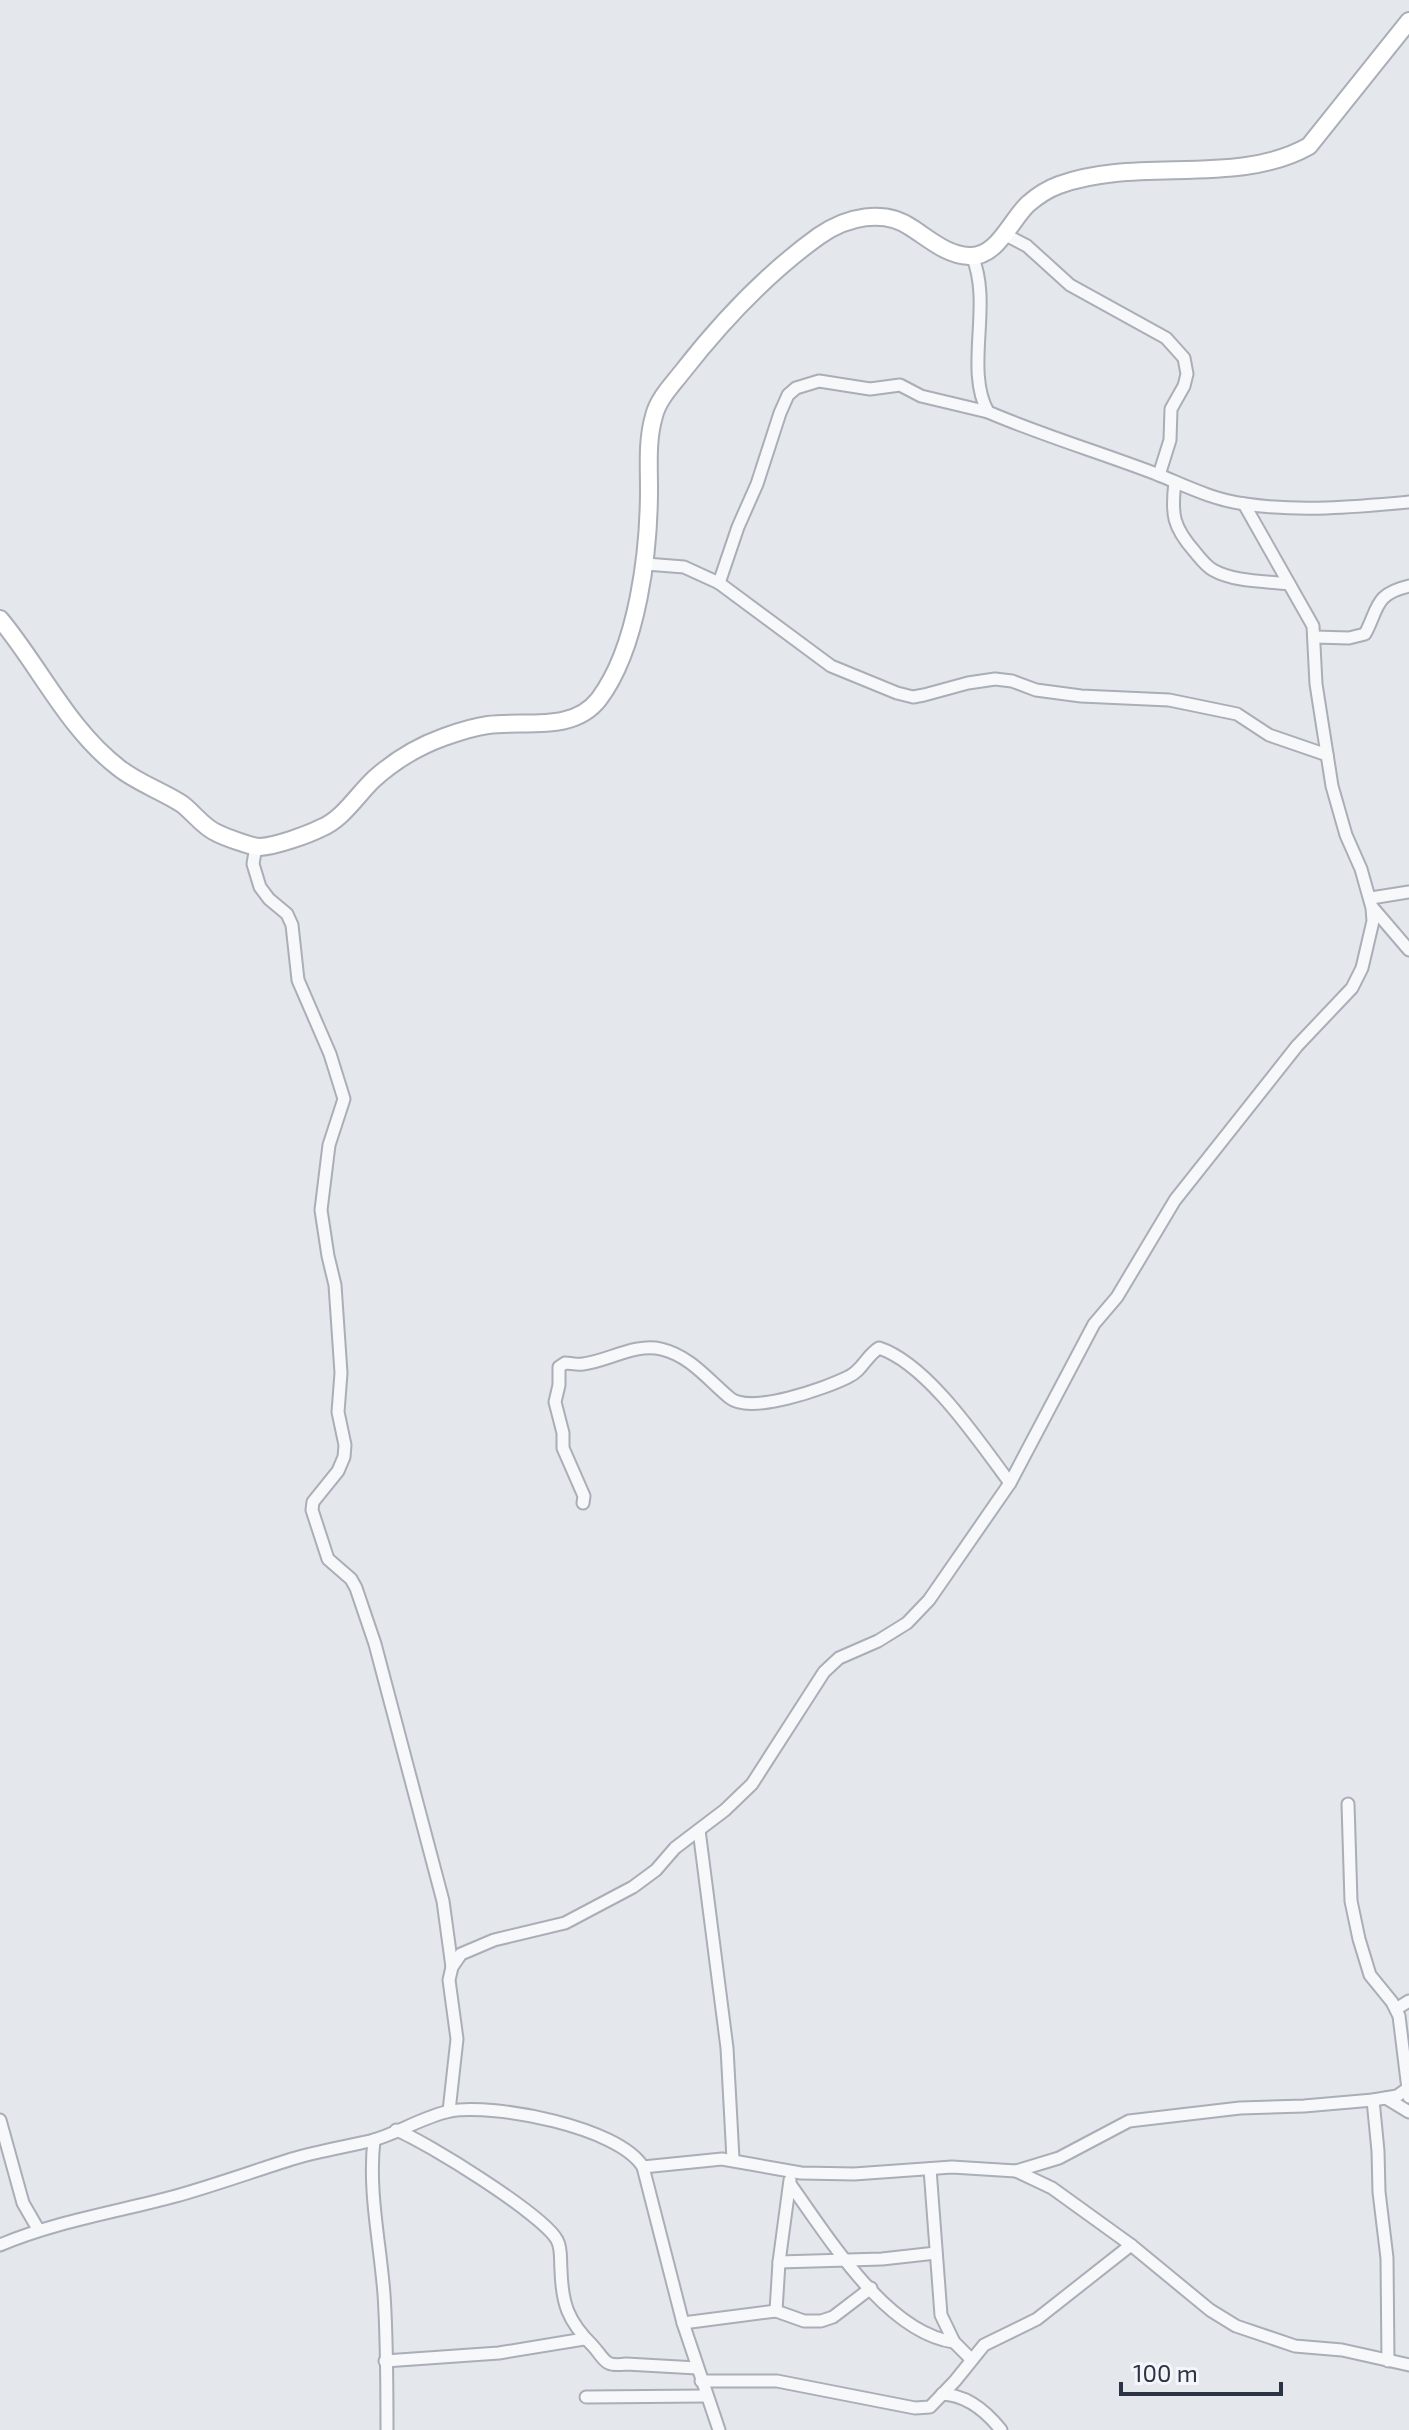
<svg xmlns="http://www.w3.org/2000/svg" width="1409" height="2430" viewBox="0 0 1409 2430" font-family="'Exo 2',sans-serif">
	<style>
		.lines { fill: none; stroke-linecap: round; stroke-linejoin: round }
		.street-casing { stroke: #a9aeb7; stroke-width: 15 }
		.secondary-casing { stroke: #a9aeb7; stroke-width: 20 }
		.street { stroke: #f7f8fa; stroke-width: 11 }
		.secondary { stroke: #fff; stroke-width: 16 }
	</style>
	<rect width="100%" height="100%" fill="#e4e7ec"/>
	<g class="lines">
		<g class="street-casing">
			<g id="street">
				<polyline points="1004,234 1027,246 1070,285 1166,338 1184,358 1187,374 1184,386 1171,409 1170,440 1159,475"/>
				<path d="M972 256C993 304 964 369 988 412 1044 436 1102 453 1159 475 1188 487 1214 500 1245 504 1300 512 1354 507 1409 502"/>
				<path d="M1175 482C1171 515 1173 527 1195 552 1200 558 1206 566 1213 570 1234 582 1265 581 1289 584"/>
				<polyline points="646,564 684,567 719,583 831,666 897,693 913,697 924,695 968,683 995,679 1012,681 1036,690 1081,696 1169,700 1237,714 1269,735 1327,755"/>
				<polyline points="719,583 738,527 757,484 780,413 788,395 796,388 819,381 870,389 900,385 921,396 988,412"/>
				<path d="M1314 637 1349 638 1365 634C1379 608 1374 594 1409 586"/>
				<polyline points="259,847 255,852 253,864 260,887 269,899 287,914 292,925 298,980 330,1054 344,1099 329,1145 321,1210 328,1256 335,1285 341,1373 338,1412 345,1445 344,1457 338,1471 313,1502 312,1510 328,1559 351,1579 356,1588 375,1644 443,1901 452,1967"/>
				<polyline points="1371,898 1409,892"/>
				<polyline points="1373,908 1409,950"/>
				<path d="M583 1503 584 1496 563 1448V1433L555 1402 559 1385V1367L565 1363C571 1363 576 1365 583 1364 608 1361 635 1343 661 1349 691 1356 709 1381 730 1398 751 1415 826 1388 848 1377 862 1371 866 1356 879 1348 928 1364 980 1443 1010 1483"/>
				<polyline points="1348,1804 1351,1901 1359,1939 1370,1975 1392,2002 1399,2016 1409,2097"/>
				<polyline points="699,1830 727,2048 733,2159"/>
				<polyline points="1396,2009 1409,2001"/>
				<polyline points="1386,2098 1409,2112"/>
				<polyline points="1373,2100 1378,2151 1379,2192 1387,2258 1388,2361"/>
				<polyline points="449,2111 457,2039 449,1980 452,1967 461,1954 494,1940 565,1923 633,1887 656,1870 675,1848 725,1810 752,1784 824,1672 839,1658 878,1641 907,1623 929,1600 1010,1483 1094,1324 1117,1297 1175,1200 1297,1046 1352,988 1362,968 1373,921 1372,908 1361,869 1346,835 1332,786 1316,684 1313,626 1244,504"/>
				<polyline points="0,2120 23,2203 38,2229"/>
				<path d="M396 2130C425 2141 544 2215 557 2240 562 2249 560 2260 561 2270 562 2304 568 2321 592 2345 606 2360 603 2367 626 2364L697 2368"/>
				<path d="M374 2140C368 2191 380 2242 384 2294 387 2339 387 2385 387 2430"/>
				<polyline points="643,2167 722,2159 801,2173 854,2174 952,2167 1016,2171 1052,2188 1131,2245 1210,2310 1236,2326 1295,2346 1342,2350 1409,2365"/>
				<polyline points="930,2169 941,2315 954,2342 971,2359"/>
				<polyline points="1016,2171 1059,2158 1129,2121 1240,2108 1304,2106 1373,2100 1397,2096 1407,2089"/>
				<path d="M790 2184C827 2235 886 2333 954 2342"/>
				<path d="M0 2245C57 2221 117 2212 176 2196 215 2185 254 2171 292 2159 318 2151 344 2147 370 2141 397 2134 422 2117 450 2111 494 2103 619 2127 643 2167L683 2323 719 2430"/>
				<polyline points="779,2262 882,2259 936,2253"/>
				<polyline points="776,2311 779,2262 790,2180"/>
				<polyline points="683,2323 776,2311 804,2321 821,2321 833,2317 871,2288"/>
				<polyline points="385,2361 499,2353 584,2339"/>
				<polyline points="701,2381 777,2381 915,2408 930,2407 955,2381 984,2345 1037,2319 1131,2245"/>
				<path d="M942 2394C966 2395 986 2411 1001 2430"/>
				<polyline points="586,2397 706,2396"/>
			</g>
		</g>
		<g class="secondary-casing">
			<path id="secondary" d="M0 619C40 667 68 729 119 768 138 783 162 791 182 804 194 813 203 827 217 833 225 837 252 847 260 847 276 846 307 835 321 828 343 819 357 795 374 779 394 761 419 746 444 737 458 732 473 727 488 725 525 720 573 733 599 699 638 647 649 551 649 489 649 464 647 440 654 416 658 399 673 384 683 371 723 320 766 274 819 236 846 217 884 208 912 228 929 239 947 255 969 256 997 258 1010 221 1028 204 1036 197 1048 189 1059 185 1138 156 1237 187 1309 146L1409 21"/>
		</g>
		<use href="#street" class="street"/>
		<use href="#secondary" class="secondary"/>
	</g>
	<path d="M1121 2382v12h160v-12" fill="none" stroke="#2b3445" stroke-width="4"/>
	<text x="1133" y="2382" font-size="24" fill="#2b3445" stroke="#f4f6f9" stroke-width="6" paint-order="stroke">100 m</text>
</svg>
